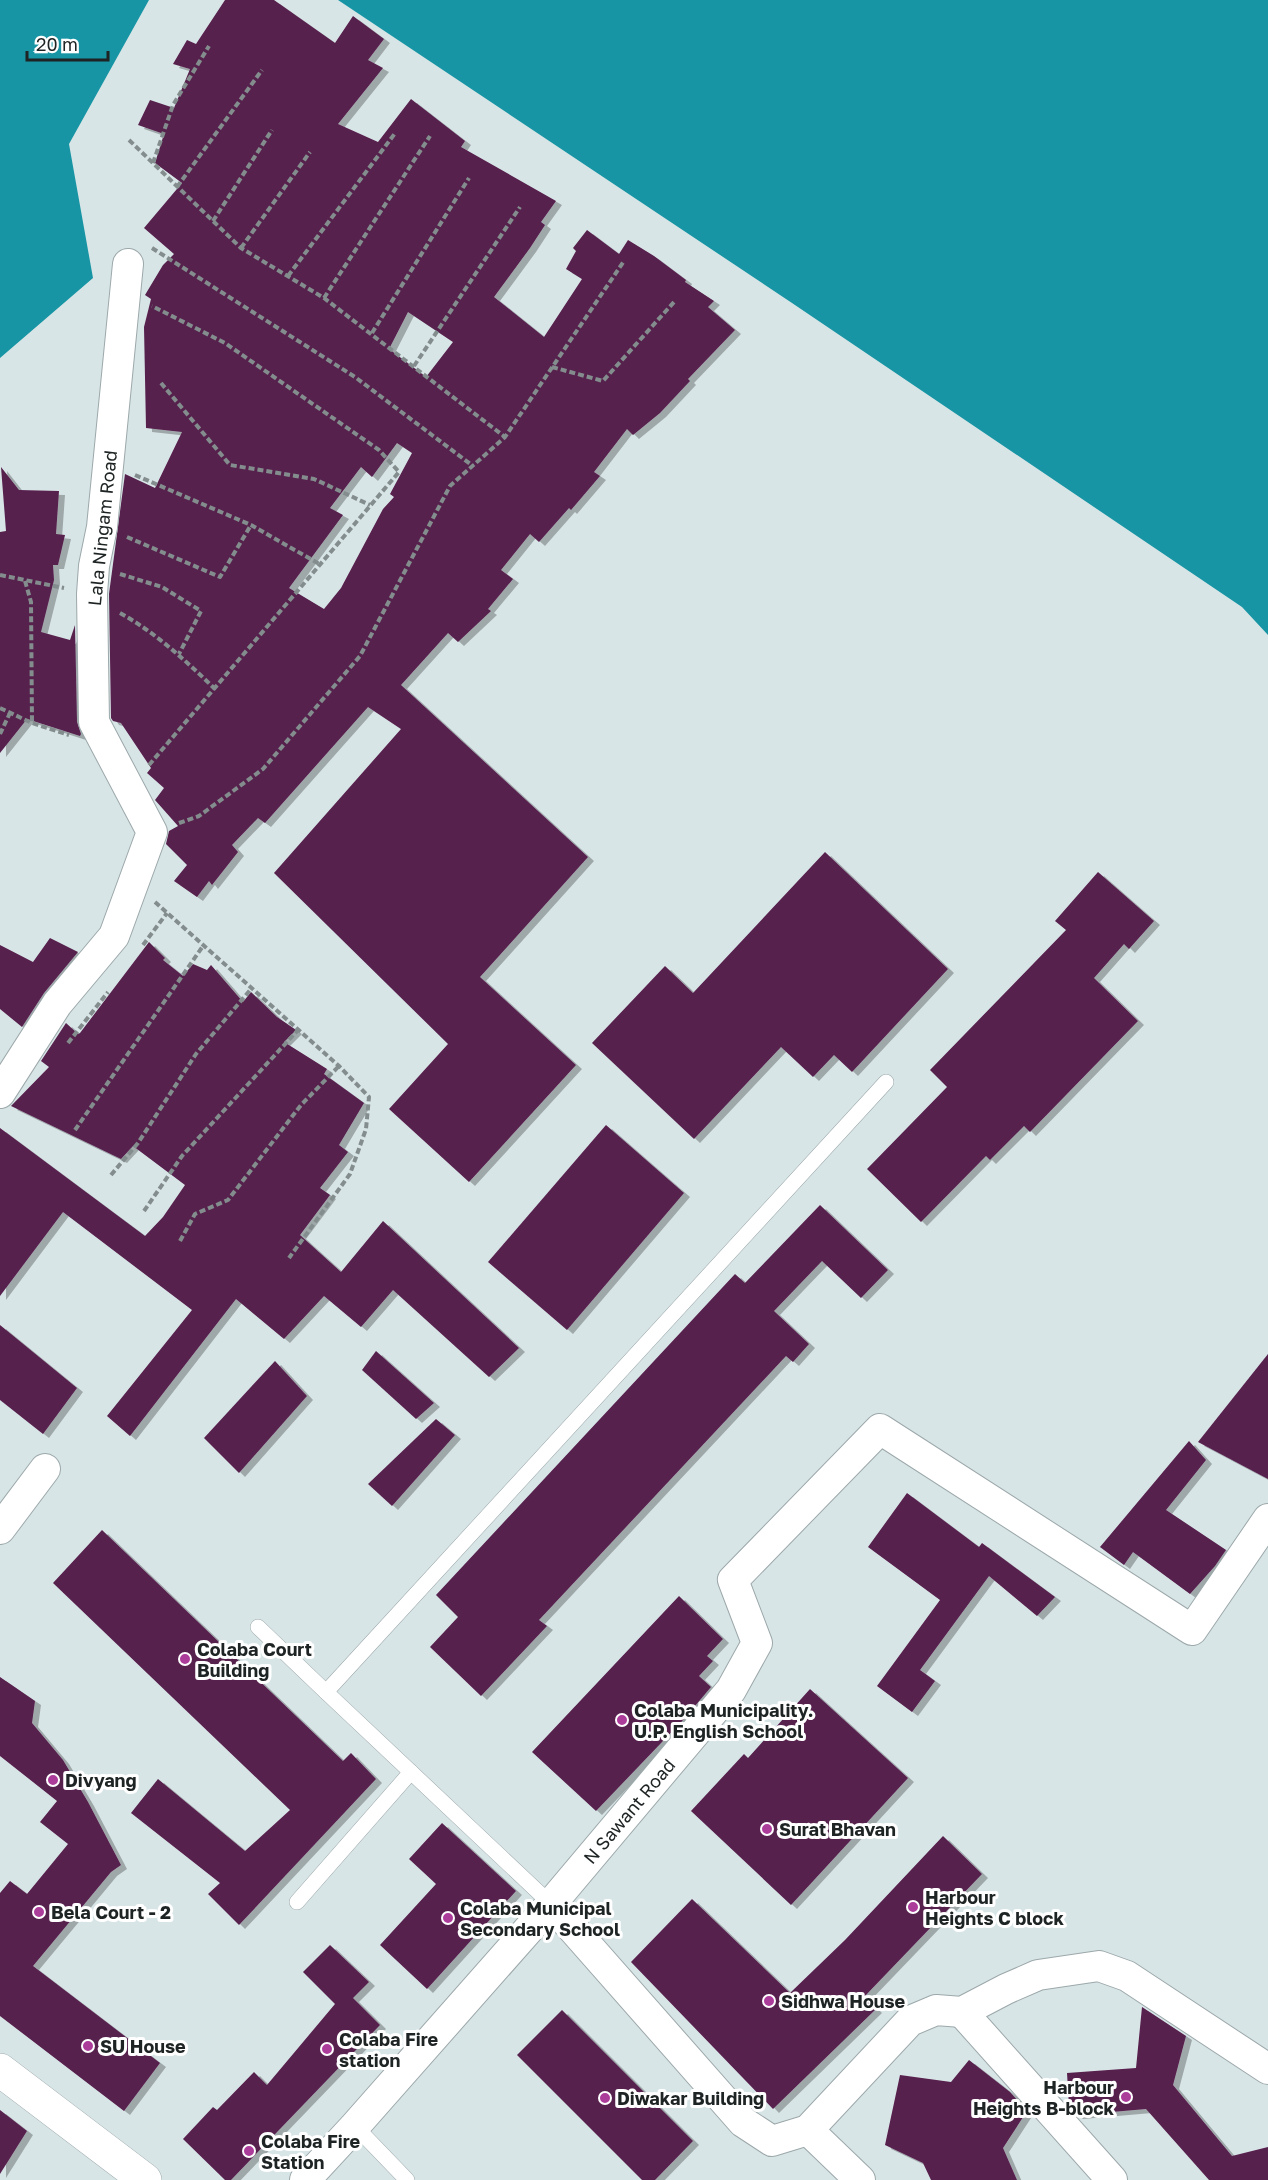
<svg xmlns="http://www.w3.org/2000/svg" width="1268" height="2180" viewBox="0 0 1268 2180" font-family="'Golos Text',sans-serif">
	<style>
		.water { fill: #1795a4 }
		.building { fill: #57204d; fill-rule: evenodd; filter: url(#shadow) }
		.lines { fill: none; stroke-linecap: round; stroke-linejoin: round }
		.lane-casing { stroke: #9ca8aa; stroke-width: 16 }
		.street-casing { stroke: #9ca8aa; stroke-width: 32 }
		.secondary-casing { stroke: #9ca8aa; stroke-width: 34 }
		.path { stroke: #848d8e; stroke-width: 4; stroke-dasharray: 6 3; stroke-linecap: butt }
		.lane { stroke: #fff; stroke-width: 15 }
		.street { stroke: #fff; stroke-width: 30 }
		.secondary { stroke: #fff; stroke-width: 33 }
		.poi-dot { fill: #ac3c99; stroke: #fff; stroke-width: 2 }
		.labels { text-anchor: middle; dominant-baseline: central; stroke-width: 6; stroke-linejoin: round; paint-order: stroke }
		.street-label { font-size: 18px; fill: #1e2323; stroke: #fff }
		.poi-label { font-size: 18px; font-weight: bold; fill: #1e2323; stroke: #fff; text-anchor: start }
	</style>
	<defs>
		<filter id="shadow"><feDropShadow dx="6" dy="4" stdDeviation="0" flood-color="#0004"/></filter>
	</defs>
	<rect width="100%" height="100%" fill="#d8e5e7"/>
	<g class="water">
		<polygon points="0,0 149,0 69,144 93,278 0,358"/>
		<polygon points="338,0 1268,0 1268,635 1242,607 792,303"/>
	</g>
	<g class="building">
		<path d="M225 0H274L335 43 353 16 384 39 368 60 383 68 338 124 378 142 411 99 465 141 461 147 556 201 541 222 545 225 530 248 494 297 544 337 582 279 566 269 576 251 573 248 587 230 619 254 628 240 654 256 686 280 685 282 714 301 708 307 735 330 688 379 690 381 660 413 633 435 627 429 594 472 600 476 571 510 569 508 539 542 530 534 501 570 513 579 488 609 491 611 458 642 448 633 401 685 588 857 480 977 576 1065 469 1182 389 1109 448 1044 274 873 401 729 368 707 265 823 258 818 232 845 238 852 212 885 209 881 197 897 174 881 187 865 166 844 169 831 178 826 155 800 164 788 147 773 151 768 121 723 113 721 111 718 109 594 125 474 155 488 182 432 146 428 144 327 151 299 145 295 163 265 174 254 144 228 182 183 155 163 164 134 138 125 150 100 174 108 190 69 173 64 187 40 196 44ZM408 312 453 342 426 377 389 349ZM397 443 412 453 390 494 394 497 383 509 341 588 324 609 289 588 343 515 330 508 361 467 372 477Z"/>
		<polygon points="1,467 19,490 59,491 56,534 65,535 58,565 53,565 54,580 41,632 70,640 75,625 77,722 81,734 80,736 27,719 0,753 0,532 6,531"/>
		<polygon points="825,852 948,969 852,1072 834,1055 813,1077 781,1047 694,1139 592,1043 665,966 693,993"/>
		<polygon points="1098,872 1154,921 1129,949 1124,944 1094,978 1138,1021 1030,1132 1024,1126 990,1160 986,1156 921,1222 867,1169 947,1087 930,1070 1066,930 1055,921"/>
		<polygon points="50,938 78,952 44,993 22,1027 0,1009 0,945 33,962"/>
		<polygon points="149,942 165,958 163,960 183,976 193,964 207,970 211,965 243,1002 251,992 277,1017 296,1030 284,1042 327,1069 324,1074 364,1103 339,1145 348,1152 320,1188 330,1195 300,1235 341,1272 383,1221 519,1348 489,1377 393,1290 361,1327 324,1296 284,1339 236,1299 130,1436 107,1416 192,1310 63,1212 0,1296 0,1128 145,1236 163,1217 185,1185 133,1146 121,1159 11,1106 49,1067 41,1061 66,1023 78,1034 80,1033"/>
		<polygon points="606,1125 684,1193 567,1330 488,1262"/>
		<polygon points="820,1205 888,1270 861,1298 822,1261 774,1311 809,1344 793,1362 786,1356 539,1620 547,1626 481,1696 430,1647 458,1617 436,1595 735,1274 745,1283"/>
		<polygon points="0,1325 77,1388 43,1434 0,1400"/>
		<polygon points="376,1351 434,1403 416,1419 362,1370"/>
		<polygon points="1268,1354 1268,1479 1198,1442"/>
		<polygon points="275,1361 307,1396 239,1473 204,1438"/>
		<polygon points="436,1419 455,1435 392,1506 368,1484"/>
		<polygon points="1189,1441 1206,1460 1166,1510 1226,1550 1215,1566 1190,1594 1133,1552 1124,1565 1100,1547"/>
		<polygon points="907,1493 979,1547 982,1543 1055,1597 1037,1616 989,1576 920,1670 935,1681 912,1712 877,1686 940,1600 868,1547"/>
		<polygon points="102,1530 343,1761 351,1753 376,1779 239,1925 208,1894 220,1883 131,1813 158,1779 245,1851 290,1810 53,1583"/>
		<polygon points="679,1596 723,1639 707,1656 713,1661 699,1676 711,1687 684,1719 596,1811 532,1752"/>
		<polygon points="0,1677 35,1701 32,1723 63,1760 88,1802 121,1865 111,1872 33,1966 160,2063 124,2111 0,2016 0,1893 10,1881 27,1894 68,1844 40,1822 57,1801 0,1756"/>
		<polygon points="810,1689 908,1778 791,1905 691,1811 744,1754 748,1758"/>
		<polygon points="442,1823 516,1891 427,1989 380,1945 436,1884 409,1859"/>
		<polygon points="943,1836 982,1874 864,1997 876,2009 773,2109 631,1962 692,1899 790,1993 845,1940"/>
		<polygon points="330,1945 369,1982 353,1998 380,2025 231,2180 225,2180 183,2139 213,2107 217,2110 254,2072 267,2085 335,2004 303,1972"/>
		<polygon points="1142,2007 1186,2036 1173,2085 1232,2156 1268,2147 1268,2180 1209,2180 1146,2109 1077,2115 1069,2106 1067,2073 1136,2068"/>
		<polygon points="562,2010 693,2141 655,2180 642,2180 517,2055"/>
		<polygon points="969,2060 1010,2092 1027,2111 1003,2148 1017,2180 931,2180 923,2163 885,2145 900,2075 951,2082"/>
		<polygon points="0,2110 27,2131 0,2174"/>
	</g>
	<g class="lines">
		<g class="lane-casing">
			<g id="lane">
				<polyline points="258,1627 326,1692"/>
				<polyline points="297,1902 411,1772"/>
				<polyline points="551,1904 326,1692 886,1082"/>
				<polyline points="355,2126 407,2180"/>
			</g>
		</g>
		<g class="street-casing">
			<g id="street">
				<polyline points="0,1093 57,1004 114,936 152,832 94,722 92,594 94,566 102,527 128,264"/>
				<polyline points="0,1529 45,1469"/>
				<polyline points="551,1904 743,2122 772,2141 808,2130 910,2021 936,2010 962,2012 1006,1989 1038,1975 1099,1966 1127,1976 1268,2069"/>
				<polyline points="962,2012 1112,2180"/>
				<polyline points="808,2130 860,2180"/>
				<polyline points="305,2180 355,2126 551,1904 731,1690 757,1643 733,1580 880,1429 1192,1630 1268,1519"/>
			</g>
		</g>
		<g class="secondary-casing">
			<polyline id="secondary" points="0,2070 145,2180"/>
		</g>
		<g class="path">
			<polyline points="129,140 241,248 324,298 505,437"/>
			<polyline points="153,163 173,105 209,46"/>
			<polyline points="177,187 262,70"/>
			<polyline points="213,221 272,130"/>
			<polyline points="152,248 355,377 473,466"/>
			<polyline points="241,248 310,152"/>
			<polyline points="288,276 396,132"/>
			<polyline points="324,298 430,136"/>
			<polyline points="372,333 469,178"/>
			<polyline points="414,366 520,207"/>
			<polyline points="552,367 603,381 674,302"/>
			<polyline points="161,383 230,465 314,479 370,505"/>
			<polyline points="135,475 251,525 321,565"/>
			<polyline points="127,537 220,577 251,525"/>
			<polyline points="120,574 162,587 201,611 179,654"/>
			<polyline points="0,575 64,588"/>
			<polyline points="25,581 31,602 32,723"/>
			<path d="M120 613C156 633 185 660 215 689"/>
			<polyline points="0,708 32,723 69,735"/>
			<polyline points="0,734 10,713"/>
			<polyline points="149,765 399,472 379,450 225,343 152,306"/>
			<polyline points="179,823 199,816 263,769 360,656 450,486 505,437 624,261"/>
			<polyline points="155,902 339,1066 369,1097 366,1129 350,1174 289,1258"/>
			<polyline points="143,945 167,913"/>
			<polyline points="68,1043 108,992"/>
			<polyline points="75,1130 203,946"/>
			<polyline points="111,1175 138,1143 196,1054 251,989"/>
			<polyline points="144,1211 182,1156 298,1030"/>
			<polyline points="180,1241 195,1214 228,1200 301,1105 339,1066"/>
		</g>
		<use href="#lane" class="lane"/>
		<use href="#street" class="street"/>
		<use href="#secondary" class="secondary"/>
	</g>
	<g class="poi-dot">
		<circle cx="185" cy="1659" r="6"/>
		<circle cx="622" cy="1720" r="6"/>
		<circle cx="53" cy="1780" r="6"/>
		<circle cx="767" cy="1829" r="6"/>
		<circle cx="913" cy="1907" r="6"/>
		<circle cx="39" cy="1912" r="6"/>
		<circle cx="448" cy="1918" r="6"/>
		<circle cx="769" cy="2001" r="6"/>
		<circle cx="88" cy="2046" r="6"/>
		<circle cx="327" cy="2049" r="6"/>
		<circle cx="1126" cy="2097" r="6"/>
		<circle cx="605" cy="2098" r="6"/>
		<circle cx="249" cy="2151" r="6"/>
	</g>
	<g class="labels">
		<g class="street-label">
			<text transform="translate(102 528) rotate(-84)">Lala Ningam Road</text>
			<text transform="translate(629 1811) rotate(-50)">N Sawant Road</text>
		</g>
		<g class="poi-label">
			<text x="197" y="1649">Colaba Court<tspan x="197" dy="21">Building</tspan></text>
			<text x="634" y="1710">Colaba Municipality.<tspan x="634" dy="21">U.P. English School</tspan></text>
			<text x="65" y="1780">Divyang</text>
			<text x="779" y="1829">Surat Bhavan</text>
			<text x="925" y="1897">Harbour<tspan x="925" dy="21">Heights C block</tspan></text>
			<text x="460" y="1908">Colaba Municipal<tspan x="460" dy="21">Secondary School</tspan></text>
			<text x="51" y="1912">Bela Court - 2</text>
			<text x="781" y="2001">Sidhwa House</text>
			<text x="339" y="2039">Colaba Fire<tspan x="339" dy="21">station</tspan></text>
			<text x="100" y="2046">SU House</text>
			<text x="1114" y="2087" text-anchor="end">Harbour<tspan x="1114" dy="21">Heights B-block</tspan></text>
			<text x="617" y="2098">Diwakar Building</text>
			<text x="261" y="2141">Colaba Fire<tspan x="261" dy="21">Station</tspan></text>
		</g>
	</g>
	<path d="M27 51v9h81v-9" fill="none" stroke="#1e2323" stroke-width="3"/>
	<text x="36" y="51" font-size="18" fill="#1e2323" stroke="#ffffff" stroke-width="4.5" paint-order="stroke">20 m</text>
</svg>
